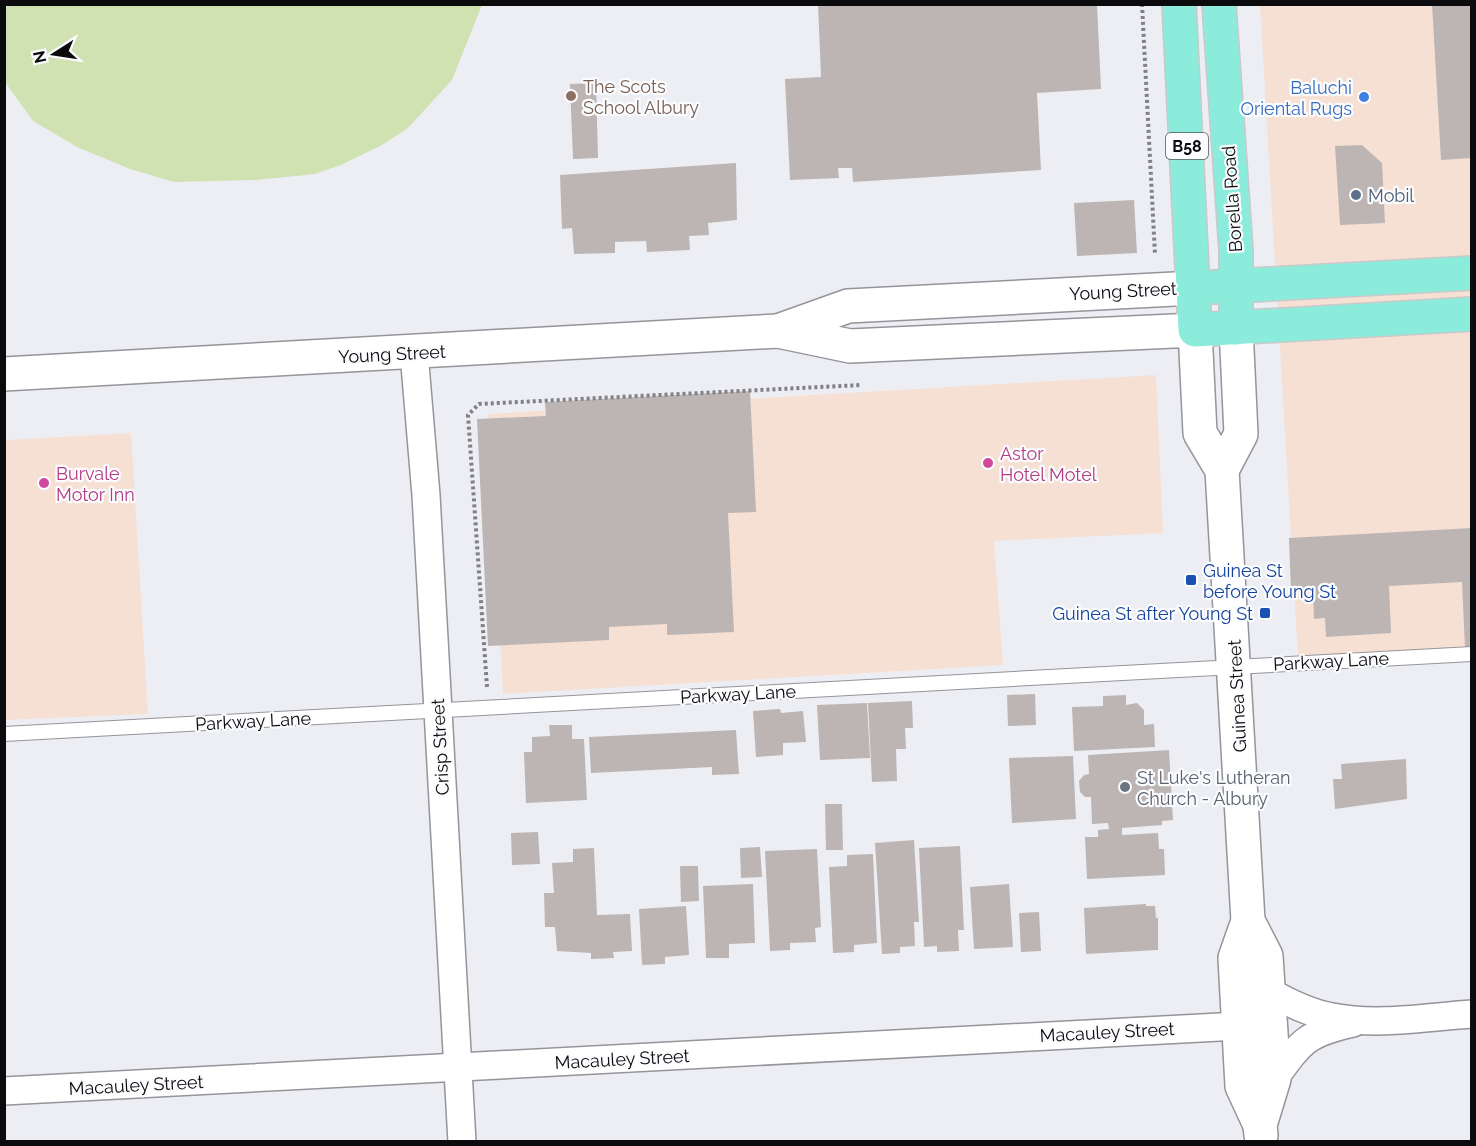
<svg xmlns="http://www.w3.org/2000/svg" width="1476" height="1146" viewBox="0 0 1476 1146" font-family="Raleway,sans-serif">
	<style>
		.commercial { fill: #f6e0d3 }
		.green { fill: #d0e1b2 }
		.building { fill: #bcb5b3 }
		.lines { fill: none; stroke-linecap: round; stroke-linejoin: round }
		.lane-casing { stroke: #94949a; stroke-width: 16 }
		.street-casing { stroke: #94949a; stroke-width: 30 }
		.secondary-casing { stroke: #94949a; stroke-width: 36 }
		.primary-casing { stroke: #c9c9ca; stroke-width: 36 }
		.path { stroke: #818185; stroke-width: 4; stroke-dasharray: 3 3; stroke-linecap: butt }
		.lane { stroke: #fff; stroke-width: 14 }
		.street { stroke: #fff; stroke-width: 27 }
		.secondary { stroke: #fff; stroke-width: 33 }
		.primary { stroke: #8cecdc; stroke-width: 33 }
		.education-dot { fill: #8d6e63; stroke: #fbfcfe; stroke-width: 2 }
		.shop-dot { fill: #3f7fe0; stroke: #fbfcfe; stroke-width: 2 }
		.service-dot { fill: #5c6f8a; stroke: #fbfcfe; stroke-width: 2 }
		.hotel-dot { fill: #d1479c; stroke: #fbfcfe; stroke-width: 2 }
		.transit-dot { fill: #1a4fb4; stroke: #fbfcfe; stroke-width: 2 }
		.worship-dot { fill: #6b7280; stroke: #fbfcfe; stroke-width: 2 }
		.labels { text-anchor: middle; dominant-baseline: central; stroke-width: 4.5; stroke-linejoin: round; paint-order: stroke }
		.shield { fill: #fbfcfe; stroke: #535355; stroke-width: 1.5 }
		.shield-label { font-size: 16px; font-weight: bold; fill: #0b0b0d }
		.education-label { font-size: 18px; fill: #785e54; stroke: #fbfcfe; text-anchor: start }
		.shop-label { font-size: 18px; fill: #366cbe; stroke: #fbfcfe; text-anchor: end }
		.service-label { font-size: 18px; fill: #4e5e75; stroke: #fbfcfe; text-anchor: start }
		.street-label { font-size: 18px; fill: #0b0b0d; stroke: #fbfcfe }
		.hotel-label { font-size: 18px; fill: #b23c85; stroke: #fbfcfe; text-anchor: start }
		.transit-label { font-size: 18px; fill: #164399; stroke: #fbfcfe; text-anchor: start }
		.worship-label { font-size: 18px; fill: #5b616d; stroke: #fbfcfe; text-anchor: start }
	</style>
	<rect width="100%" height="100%" fill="#edeef4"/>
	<g class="commercial">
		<polygon points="1260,5 1471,5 1471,649 1298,657"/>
		<polygon points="1156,375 1163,533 994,541 1003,665 503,694 488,414"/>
		<polygon points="131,433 148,714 5,720 5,440"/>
	</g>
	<polygon class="green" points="4,5 5,4 482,5 452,80 408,128 382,145 341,165 315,174 256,180 174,182 130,169 77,147 33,121 5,82"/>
	<g class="building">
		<polygon points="818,4 1097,4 1101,89 1037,93 1041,170 853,182 852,168 838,168 839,178 790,180 785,79 821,77"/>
		<polygon points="1432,4 1472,4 1472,158 1441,160"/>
		<polygon points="596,83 598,158 573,159 570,84"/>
		<polygon points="1362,145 1382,163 1385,223 1340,225 1335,146"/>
		<polygon points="736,163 737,220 708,223 709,235 689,236 690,250 647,252 646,241 615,242 615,253 574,254 572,228 562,229 560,175"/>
		<polygon points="1134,200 1137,253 1077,256 1074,203"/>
		<polygon points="750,391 756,512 728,513 734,632 667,635 667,624 609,627 609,640 488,646 477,419 546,416 545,402"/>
		<polygon points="1472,528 1472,646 1465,647 1462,582 1389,586 1391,633 1326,637 1325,618 1314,619 1313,590 1291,591 1289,538"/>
		<polygon points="1035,694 1036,725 1008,726 1007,695"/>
		<polygon points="1126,695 1126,705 1137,703 1144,710 1144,725 1154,724 1155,747 1074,751 1072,707 1103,706 1103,696"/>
		<polygon points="912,701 913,728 905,728 906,749 896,749 897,781 872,782 868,703"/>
		<polygon points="867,703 870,758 820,760 817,705"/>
		<polygon points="780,709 781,713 803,711 806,742 783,743 783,755 756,757 753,711"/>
		<polygon points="549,725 572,725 572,739 584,739 587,800 526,803 524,752 532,752 532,737 550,736"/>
		<polygon points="736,730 739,774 712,775 712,767 591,773 589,737"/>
		<polygon points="1169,750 1173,820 1162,821 1162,825 1122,828 1122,835 1158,833 1159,849 1164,849 1165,875 1087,879 1085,837 1098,837 1098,830 1109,829 1108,823 1092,824 1091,797 1085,797 1080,792 1079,781 1084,775 1089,774 1088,755"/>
		<polygon points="1073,756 1076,819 1012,823 1009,758"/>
		<polygon points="1406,759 1407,799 1335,809 1333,779 1342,779 1341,764"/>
		<polygon points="825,804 842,804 843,850 826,850"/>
		<polygon points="538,832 540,864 512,865 511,833"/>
		<polygon points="914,840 919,922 914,922 915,946 900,947 900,953 882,954 875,843"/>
		<polygon points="960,846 964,930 958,930 959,951 937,952 937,946 924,947 919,848"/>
		<polygon points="760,847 762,877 741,878 740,848"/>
		<polygon points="594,848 597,915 630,914 632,951 613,952 614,958 591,959 591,953 557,951 555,927 545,927 544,893 554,893 552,863 573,862 573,849"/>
		<polygon points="817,849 821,927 815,928 816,942 790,943 790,950 770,951 765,851"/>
		<polygon points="873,854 877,943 854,945 854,952 833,953 829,867 847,866 847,855"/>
		<polygon points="680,866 698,866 699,901 681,902"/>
		<polygon points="753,884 755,943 729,944 729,958 706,958 703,886"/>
		<polygon points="1009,884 1013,947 974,949 970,887"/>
		<polygon points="1146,904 1146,906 1155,906 1156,918 1158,918 1158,950 1086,954 1084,908"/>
		<polygon points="686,906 689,955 665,957 665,964 642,965 639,909"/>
		<polygon points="1039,912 1041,951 1021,952 1019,913"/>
	</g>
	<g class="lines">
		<g class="lane-casing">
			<polyline id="lane" points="4,734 1472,654"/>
		</g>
		<g class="street-casing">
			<g id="street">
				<polyline points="414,353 426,495 462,1142"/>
				<path d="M1268 991C1289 1003 1309 1013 1332 1017 1377 1026 1427 1017 1472 1014"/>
				<path d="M1274 1079C1301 1042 1306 1033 1353 1023"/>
				<polyline points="4,1091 1239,1026"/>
			</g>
		</g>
		<g class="secondary-casing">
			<g id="secondary">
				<polyline points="778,331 848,306 1194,288"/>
				<polyline points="4,374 778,331 850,346 1195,330 1200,433 1222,470 1248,921 1235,958 1242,1086 1260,1125"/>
				<polyline points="1222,470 1241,434 1236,328"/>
				<polyline points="1248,921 1266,956 1274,1079 1260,1125 1261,1135"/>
			</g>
		</g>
		<g class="primary-casing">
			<g id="primary">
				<polyline points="1179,4 1195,330 1472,314"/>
				<polyline points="1219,4 1236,251 1236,328"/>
				<polyline points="1214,287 1472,273"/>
			</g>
		</g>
		<g class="path">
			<polyline points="1142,4 1155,255"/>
			<polyline points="487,687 468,415 479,404 861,385"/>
		</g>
		<use href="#lane" class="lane"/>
		<use href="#street" class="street"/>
		<use href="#secondary" class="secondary"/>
		<use href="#primary" class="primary"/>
	</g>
	<circle class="education-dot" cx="571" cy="96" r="6"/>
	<circle class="shop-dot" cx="1364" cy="97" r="6"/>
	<circle class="service-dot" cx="1356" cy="195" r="6"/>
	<g class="hotel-dot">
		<circle cx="988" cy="463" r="6"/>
		<circle cx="44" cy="483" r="6"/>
	</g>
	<g class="transit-dot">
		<rect x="1185" y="574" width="12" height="12" rx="3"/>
		<rect x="1259" y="607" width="12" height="12" rx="3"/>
	</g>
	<circle class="worship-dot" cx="1125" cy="787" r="6"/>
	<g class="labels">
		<rect class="shield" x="1166" y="133" width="42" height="26" rx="4.5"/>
		<g class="shield-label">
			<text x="1187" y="146">B58</text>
		</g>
		<g class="education-label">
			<text x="583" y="86">The Scots<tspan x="583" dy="21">School Albury</tspan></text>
		</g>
		<g class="shop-label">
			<text x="1352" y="87">Baluchi<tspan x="1352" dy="21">Oriental Rugs</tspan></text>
		</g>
		<g class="service-label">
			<text x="1368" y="195">Mobil</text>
		</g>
		<g class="street-label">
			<text transform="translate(1232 199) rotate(-94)">Borella Road</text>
			<text transform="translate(1123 291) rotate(-3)">Young Street</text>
			<text transform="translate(392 354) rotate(-3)">Young Street</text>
			<text transform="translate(1331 661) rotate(-3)">Parkway Lane</text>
			<text transform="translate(738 694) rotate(-3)">Parkway Lane</text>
			<text transform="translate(1237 696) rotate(-93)">Guinea Street</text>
			<text transform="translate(253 721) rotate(-3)">Parkway Lane</text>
			<text transform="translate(440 747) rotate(-93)">Crisp Street</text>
			<text transform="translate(1107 1032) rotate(-3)">Macauley Street</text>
			<text transform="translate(622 1059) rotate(-3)">Macauley Street</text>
			<text transform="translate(136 1085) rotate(-3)">Macauley Street</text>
		</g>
		<g class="hotel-label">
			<text x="1000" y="453">Astor<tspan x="1000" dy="21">Hotel Motel</tspan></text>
			<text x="56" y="473">Burvale<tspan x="56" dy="21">Motor Inn</tspan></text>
		</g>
		<g class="transit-label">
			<text x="1203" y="570">Guinea St<tspan x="1203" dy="21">before Young St</tspan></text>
			<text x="1253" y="613" text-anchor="end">Guinea St after Young St</text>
		</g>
		<g class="worship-label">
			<text x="1137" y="777">St Luke's Lutheran<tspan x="1137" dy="21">Church - Albury</tspan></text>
		</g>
	</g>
	<rect width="1476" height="1146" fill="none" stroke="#0b0b0d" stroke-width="12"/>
	<g transform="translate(54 54) rotate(258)" stroke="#fbfcfe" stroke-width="4.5" paint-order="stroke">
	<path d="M0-4.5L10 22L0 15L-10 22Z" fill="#0b0b0d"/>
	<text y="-9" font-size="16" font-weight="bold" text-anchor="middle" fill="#0b0b0d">N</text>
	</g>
</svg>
